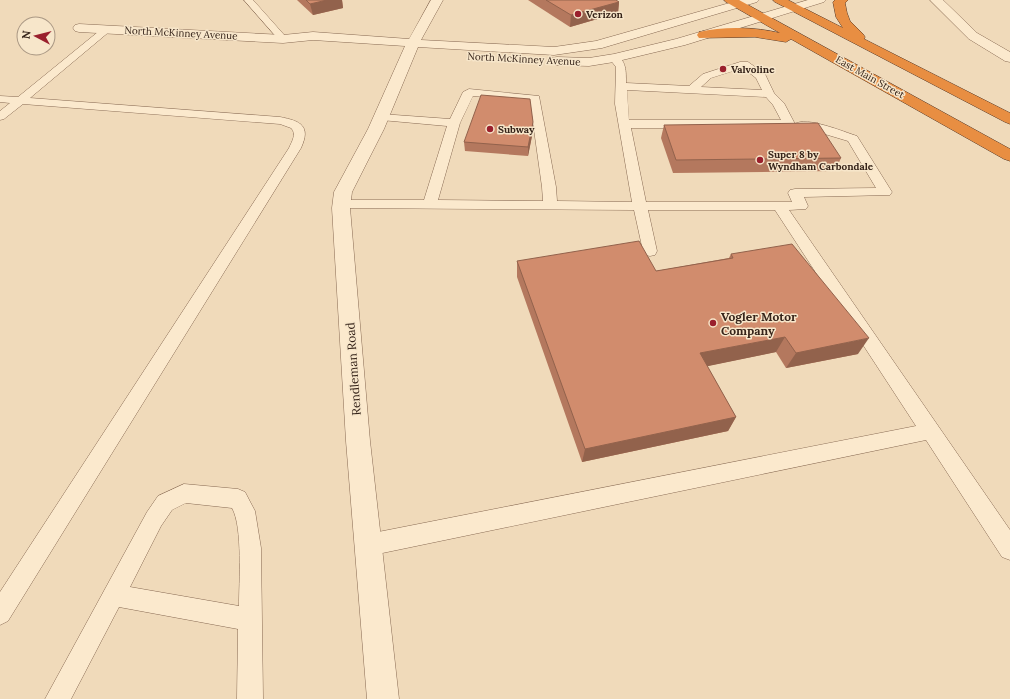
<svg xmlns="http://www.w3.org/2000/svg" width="1010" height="699" viewBox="0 0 1010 699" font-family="Lora,serif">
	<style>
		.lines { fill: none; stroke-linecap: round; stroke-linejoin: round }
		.lane-casing { stroke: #886a53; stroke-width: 1 }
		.street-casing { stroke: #886a53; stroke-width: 1 }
		.highway-casing { stroke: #553929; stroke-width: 1 }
		.lane { fill: #fbe9cd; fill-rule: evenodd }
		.street { fill: #fbe9cd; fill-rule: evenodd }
		.highway { fill: #e88e42; fill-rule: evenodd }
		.wall { fill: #b4785e }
		.shaded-wall { fill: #92624c }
		.building { fill: #d18c6d; stroke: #92624c }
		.poi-dot { fill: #9a202d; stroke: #f7e6ca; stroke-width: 1.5 }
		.labels { text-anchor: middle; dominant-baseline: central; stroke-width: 3; stroke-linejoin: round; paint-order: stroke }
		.far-poi-label { font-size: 10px; font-weight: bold; fill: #36241a; stroke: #f7e6ca; text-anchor: start }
		.far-street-label { font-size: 10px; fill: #36241a; stroke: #f7e6ca }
		.poi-label { font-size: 12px; font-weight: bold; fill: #36241a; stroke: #f7e6ca; text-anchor: start }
		.street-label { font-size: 12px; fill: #36241a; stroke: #f7e6ca }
	</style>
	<rect width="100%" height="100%" fill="#f0daba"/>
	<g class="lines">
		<g class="lane-casing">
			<g id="lane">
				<polygon points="244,0 253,0 286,37 288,39 286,41 280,41"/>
				<path d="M107 26 110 27 112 29 110 31 30 98 280 117C301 121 311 126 301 148L8 621 0 625V592L289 148C292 141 297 134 291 128L280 124 23 104 4 119 0 120V111L10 103 0 102V96L18 97 104 27Z"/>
				<path d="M614 55C627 58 626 73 626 83L689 86 703 74 740 62H748L765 74 774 93 784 103 795 124C806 116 844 132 857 136L892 192 890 195 804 197 808 206 806 209 789 210 1010 530V560L1002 557 926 440 368 556 360 552 357 545 360 538 368 534 916 426 775 210H648L657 251 655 255 650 256 645 255 643 251 634 210 342 208 337 207 335 204 337 201 342 200H424L447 126 381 120 377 119 375 117 377 115 381 114 450 119 463 92 469 89 539 96 556 187 557 201 632 202 615 104 616 67 609 58ZM743 68 756 78 762 90 701 87 711 78ZM627 90 766 97 773 105 781 120H629ZM473 96 530 101 542 187 543 201 438 200 460 123ZM794 125 796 128 808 129 848 141 876 188 795 189 790 190 788 193 792 202H646L631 128H789Z"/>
				<path d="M184 484 238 489 245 492 255 511 261 548 263 699H237L238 629 119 607 71 699H45L147 512 158 496ZM186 503 232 508C243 527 239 583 239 606L130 587 161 526 172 510Z"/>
			</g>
		</g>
		<g class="street-casing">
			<g id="street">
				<polygon points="431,0 443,0 421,40 554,47 596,41 740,0 759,0 757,2 602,48 554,55 418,47 384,129 352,192 350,208 370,441 399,699 367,699 346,441 332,208 334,192 368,129 405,46 313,40 283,43 79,32 75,31 73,28 75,25 79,24 283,35 313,32 409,39"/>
				<polygon points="808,0 826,0 824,2 685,45 614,62 589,66 557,65 552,64 550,61 552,58 557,57 589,58 614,54 676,39"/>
				<polygon points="930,0 943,0 977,33 1010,52 1010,62 1005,61 969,39"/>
			</g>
		</g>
		<g class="highway-casing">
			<g id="highway">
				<path d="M724 0H739L1010 149V161L1004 159 791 39 786 42 755 37 699 38 697 35 699 32C724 26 755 27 780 33L726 2Z"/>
				<polygon points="773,0 788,0 843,28 836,17 833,2 835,0 848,0 845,3 847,13 850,21 863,34 865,37 864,39 1010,113 1010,124 1005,122 775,2"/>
			</g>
		</g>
		<use href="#lane" class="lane"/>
		<use href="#street" class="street"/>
		<use href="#highway" class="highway"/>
	</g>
	<g class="wall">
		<polygon points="297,0 342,0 343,8 313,15"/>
		<polygon points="528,0 616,0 619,2 618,13 570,27"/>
		<polygon points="533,122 533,131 528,156 465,151 464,142"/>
		<polygon points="664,125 841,158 835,171 673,173 661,138"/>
		<polygon points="731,254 858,354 786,368 776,352 707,366 736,417 728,431 582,462 517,277 517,261 656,271 729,258"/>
	</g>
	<g class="shaded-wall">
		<polygon points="327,0 342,0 343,8 313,15 310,4"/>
		<polygon points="619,2 618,13 570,27 571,15"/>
		<polygon points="533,122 533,131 528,156 528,147"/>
		<polygon points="785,337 776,352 694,369 700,353"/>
		<polygon points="869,338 858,354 786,368 796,353"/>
		<polygon points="736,417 728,431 582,462 585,449"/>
	</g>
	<g class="building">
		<polygon points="306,0 327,0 310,4"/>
		<polygon points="546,0 616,0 619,2 571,15"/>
		<polygon points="481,95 530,99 533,122 528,147 464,142"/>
		<polygon points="818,123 841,158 676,160 664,125"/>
		<polygon points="639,241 656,271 733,258 731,254 792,244 869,338 796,353 785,337 700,353 736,417 585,449 517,261"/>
	</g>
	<g class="poi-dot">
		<circle cx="578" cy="14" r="4"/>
		<circle cx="723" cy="69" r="4"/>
		<circle cx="490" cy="129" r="4"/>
		<circle cx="760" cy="160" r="4"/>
		<circle cx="713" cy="323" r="4"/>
	</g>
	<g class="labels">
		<g class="far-poi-label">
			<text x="586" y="14">Verizon</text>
			<text x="731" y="69">Valvoline</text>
			<text x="498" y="129">Subway</text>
			<text x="768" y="154">Super 8 by<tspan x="768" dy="12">Wyndham Carbondale</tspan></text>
		</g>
		<g class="far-street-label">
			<text transform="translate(181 33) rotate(3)">North McKinney Avenue</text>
			<text transform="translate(524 59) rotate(3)">North McKinney Avenue</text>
			<text transform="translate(870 77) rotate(29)">East Main Street</text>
		</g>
		<g class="poi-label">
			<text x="721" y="316">Vogler Motor<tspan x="721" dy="14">Company</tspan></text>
		</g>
		<g class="street-label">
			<text transform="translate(353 369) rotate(-94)">Rendleman Road</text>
		</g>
	</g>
	<g transform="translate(36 36) rotate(277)"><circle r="19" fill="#f7e6ca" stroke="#aa9884"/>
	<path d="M0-3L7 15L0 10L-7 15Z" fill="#9a202d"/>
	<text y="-6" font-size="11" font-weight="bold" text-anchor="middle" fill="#36241a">N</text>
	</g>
</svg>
